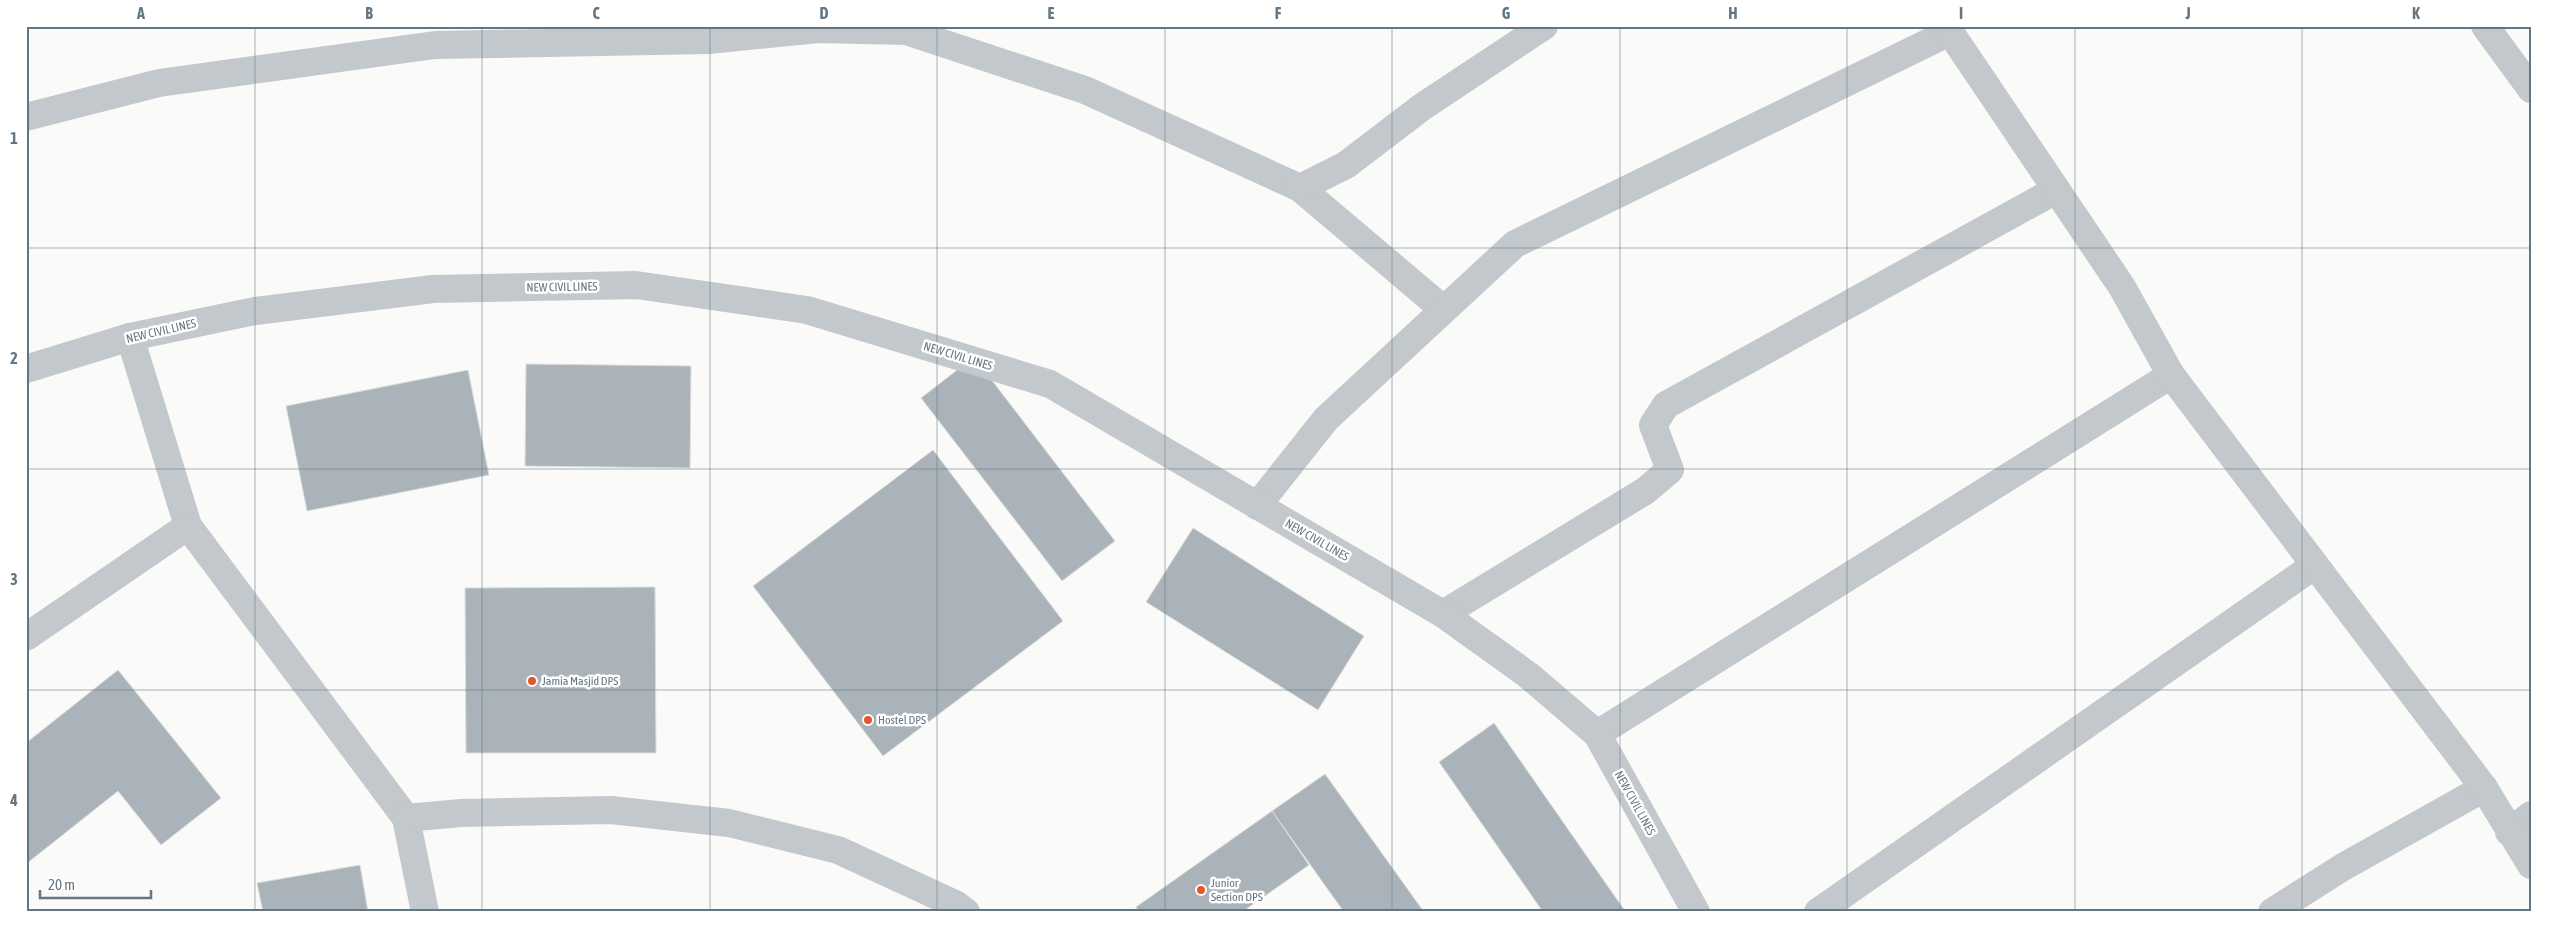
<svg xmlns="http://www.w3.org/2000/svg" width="2557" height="938" viewBox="0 0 2557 938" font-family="'Asap Condensed',sans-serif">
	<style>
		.building { fill: #aab3b9; stroke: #dcdcda }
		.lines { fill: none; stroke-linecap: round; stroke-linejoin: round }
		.minor { stroke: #c3c8cc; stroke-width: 28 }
		.tertiary { stroke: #c3c8cc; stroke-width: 28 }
		.grid { fill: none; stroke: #657683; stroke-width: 1; stroke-opacity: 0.55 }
		.poi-dot { fill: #e4572e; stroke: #fff; stroke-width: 2 }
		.labels { text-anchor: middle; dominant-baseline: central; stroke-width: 5; stroke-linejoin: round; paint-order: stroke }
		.street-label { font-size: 12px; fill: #657683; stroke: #fff }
		.poi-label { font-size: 12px; fill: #657683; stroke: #fff; text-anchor: start }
		.neatline { fill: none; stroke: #657683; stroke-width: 2 }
		.grid-label { font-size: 16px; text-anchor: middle; font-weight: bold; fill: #657683 }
	</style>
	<rect width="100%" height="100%" fill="#fafaf8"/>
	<g class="building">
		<polygon points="974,357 1115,541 1062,581 921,398"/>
		<polygon points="526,364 691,366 690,468 525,466"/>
		<polygon points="468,370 489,475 307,511 286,406"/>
		<polygon points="933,450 1063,621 883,756 753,586"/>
		<polygon points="1193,528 1364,636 1318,710 1146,602"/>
		<polygon points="655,587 656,753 466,753 465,588"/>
		<polygon points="118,670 221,798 161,845 118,791 26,864 26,743"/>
		<polygon points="1494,723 1625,911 1624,912 1543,912 1439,762"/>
		<polygon points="1325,774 1424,912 1344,912 1272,811"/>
		<polygon points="1272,811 1309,865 1242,912 1139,912 1136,907"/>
		<polygon points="360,865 368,912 263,912 257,883"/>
	</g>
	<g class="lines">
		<g class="minor">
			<polyline points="2485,26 2531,89"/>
			<polyline points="26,117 159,83 435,45 708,40 818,29 906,31 1085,90 1300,188 1443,309"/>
			<polyline points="1300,188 1346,165 1422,107 1544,26"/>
			<polyline points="130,337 188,526 406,818 425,912"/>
			<polyline points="1257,506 1326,419 1515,244 1950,32"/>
			<polyline points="1443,614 1645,491 1670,470 1653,425 1666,405 2056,190"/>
			<polyline points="26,637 188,526"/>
			<polyline points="1597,734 2171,375"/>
			<polyline points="406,818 461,813 611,810 729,823 838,850 957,905 966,912"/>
			<polyline points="2509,832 2531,815"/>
			<polyline points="1818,912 2315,565"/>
			<polyline points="2272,912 2343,867 2484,788"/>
		</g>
		<g class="tertiary">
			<polyline points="1946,26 2122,287 2171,375 2484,788 2531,865"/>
			<polyline points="26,369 130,337 255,311 433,289 636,285 807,310 1050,384 1443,614 1528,675 1597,734 1696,912"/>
		</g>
	</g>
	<path class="grid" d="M255 26V912M482 26V912M710 26V912M937 26V912M1165 26V912M1392 26V912M1620 26V912M1847 26V912M2075 26V912M2302 26V912M26 248H2531M26 469H2531M26 690H2531"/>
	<g class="poi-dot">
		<circle cx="532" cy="681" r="5"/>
		<circle cx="868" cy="720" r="5"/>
		<circle cx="1201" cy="890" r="5"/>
	</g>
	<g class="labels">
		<g class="street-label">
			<text transform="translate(562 287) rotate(-1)">NEW CIVIL LINES</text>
			<text transform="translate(161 331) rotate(-13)">NEW CIVIL LINES</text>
			<text transform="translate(958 356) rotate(17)">NEW CIVIL LINES</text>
			<text transform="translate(1317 540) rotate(30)">NEW CIVIL LINES</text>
			<text transform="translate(1635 803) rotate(61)">NEW CIVIL LINES</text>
		</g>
		<g class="poi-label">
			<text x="542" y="681">Jamia Masjid DPS</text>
			<text x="878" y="720">Hostel DPS</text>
			<text x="1211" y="883">Junior<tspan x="1211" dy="14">Section DPS</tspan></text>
		</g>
	</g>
	<rect width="2557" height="938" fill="none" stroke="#ffffff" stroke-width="55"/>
	<path d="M40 890v8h111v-8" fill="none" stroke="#657683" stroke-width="2.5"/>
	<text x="48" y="890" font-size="15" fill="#657683" stroke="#ffffff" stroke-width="4" paint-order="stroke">20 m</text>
	<rect x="28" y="28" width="2502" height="882" class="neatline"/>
	<g class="grid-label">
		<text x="141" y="19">A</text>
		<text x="369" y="19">B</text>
		<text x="596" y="19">C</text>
		<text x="824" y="19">D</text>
		<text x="1051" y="19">E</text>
		<text x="1278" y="19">F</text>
		<text x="1506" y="19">G</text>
		<text x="1733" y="19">H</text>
		<text x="1961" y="19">I</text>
		<text x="2188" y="19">J</text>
		<text x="2416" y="19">K</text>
		<text x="14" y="144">1</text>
		<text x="14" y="364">2</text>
		<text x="14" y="585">3</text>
		<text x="14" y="806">4</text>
	</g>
</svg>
